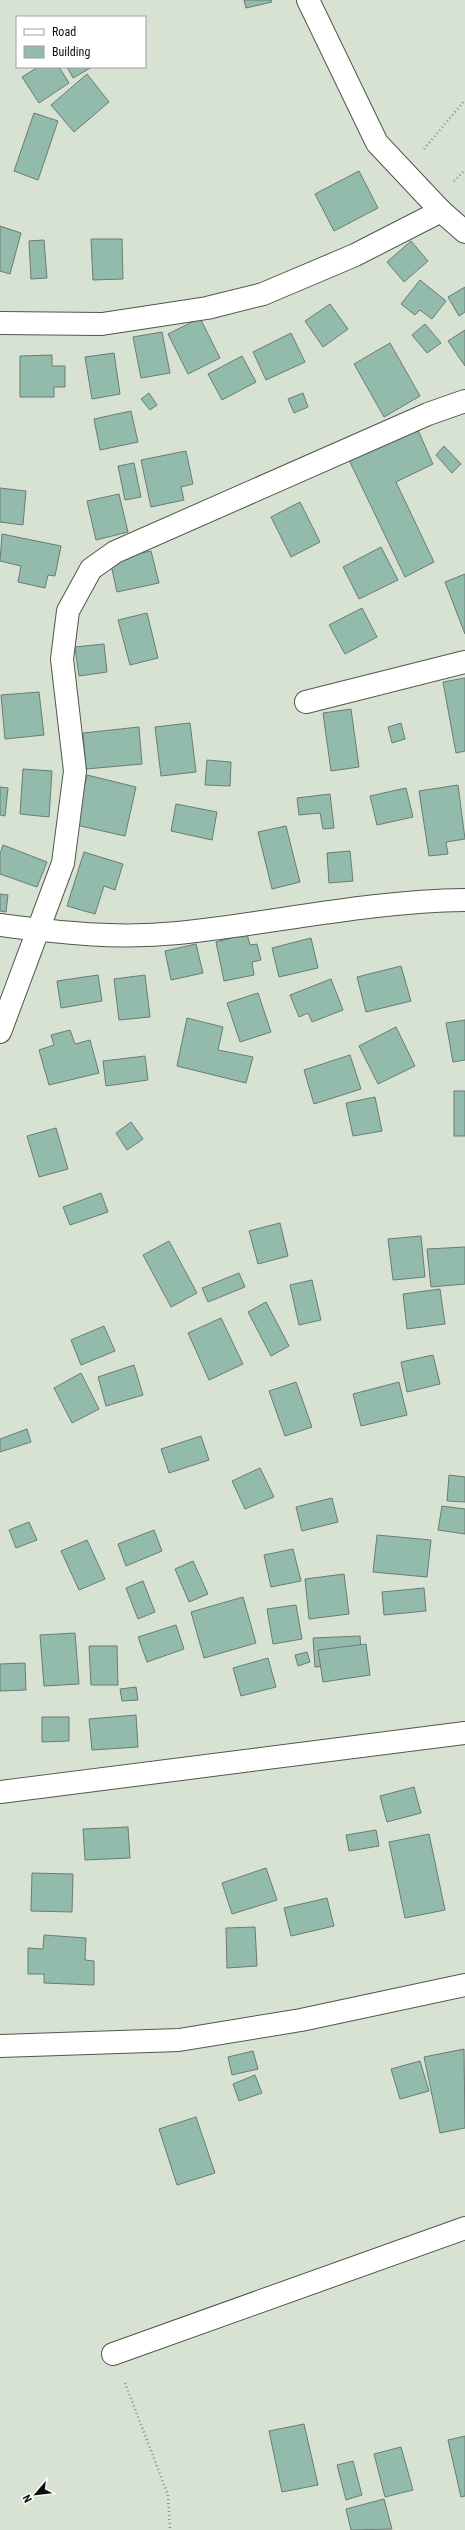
<svg xmlns="http://www.w3.org/2000/svg" width="465" height="2530" viewBox="0 0 465 2530" font-family="'Roboto Condensed',sans-serif">
	<style>
		.building { fill: #93bbab; stroke: #6a7c75 }
		.lines { fill: none; stroke-linecap: round; stroke-linejoin: round }
		.minor-casing { stroke: #4f594b; stroke-width: 24 }
		.path { stroke: #8a9286; stroke-width: 2.5; stroke-dasharray: 1 3; stroke-linecap: butt }
		.minor { stroke: #fff; stroke-width: 22 }
	</style>
	<rect width="100%" height="100%" fill="#d7e2d2"/>
	<g class="building">
		<polygon points="244,0 271,0 272,2 246,8"/>
		<polygon points="38,67 59,67 69,83 39,103 22,77"/>
		<polygon points="67,67 92,67 73,78"/>
		<polygon points="87,74 109,102 74,132 51,105"/>
		<polygon points="34,113 58,121 38,180 14,171"/>
		<polygon points="359,171 378,208 334,231 315,194"/>
		<polygon points="0,226 21,233 10,274 0,271"/>
		<polygon points="91,239 122,239 123,279 93,280"/>
		<polygon points="44,240 47,278 31,279 29,241"/>
		<polygon points="411,241 428,261 404,282 387,262"/>
		<polygon points="420,280 446,301 432,319 420,310 415,315 401,304"/>
		<polygon points="465,287 465,312 459,316 448,297"/>
		<polygon points="330,304 348,329 323,347 305,321"/>
		<polygon points="200,318 220,358 188,374 168,334"/>
		<polygon points="425,324 441,343 427,353 412,335"/>
		<polygon points="465,330 465,366 448,341"/>
		<polygon points="162,332 170,373 141,378 133,337"/>
		<polygon points="291,333 305,362 266,380 253,352"/>
		<polygon points="390,343 420,396 384,417 354,364"/>
		<polygon points="114,353 120,394 92,399 85,357"/>
		<polygon points="52,355 52,366 65,366 65,387 54,387 54,397 20,397 20,356"/>
		<polygon points="242,356 256,382 222,400 208,374"/>
		<polygon points="149,393 157,405 150,410 141,399"/>
		<polygon points="303,393 308,407 294,413 288,399"/>
		<polygon points="131,411 138,442 100,450 94,419"/>
		<polygon points="417,428 433,464 396,482 434,562 405,577 349,460"/>
		<polygon points="444,446 461,464 452,473 436,455"/>
		<polygon points="186,451 193,484 181,487 184,500 151,507 141,460"/>
		<polygon points="134,463 141,497 125,500 118,466"/>
		<polygon points="0,488 26,491 23,525 0,522"/>
		<polygon points="119,494 128,532 96,540 87,501"/>
		<polygon points="300,502 320,542 291,557 271,517"/>
		<polygon points="2,534 61,546 55,576 48,575 45,588 18,582 21,566 0,561"/>
		<polygon points="381,547 398,580 359,599 343,567"/>
		<polygon points="151,551 159,583 117,592 110,560"/>
		<polygon points="465,574 465,634 445,582"/>
		<polygon points="362,608 377,637 345,654 329,625"/>
		<polygon points="147,613 158,658 130,665 118,620"/>
		<polygon points="104,644 107,672 79,676 75,647"/>
		<polygon points="465,678 465,751 456,753 443,682"/>
		<polygon points="39,692 44,735 5,739 1,695"/>
		<polygon points="351,709 359,767 331,771 323,713"/>
		<polygon points="190,723 196,772 161,776 155,727"/>
		<polygon points="401,723 405,739 392,743 388,727"/>
		<polygon points="139,727 142,764 86,769 83,733"/>
		<polygon points="207,760 231,762 230,786 205,785"/>
		<polygon points="23,769 52,771 49,817 20,814"/>
		<polygon points="87,775 136,787 125,836 76,825"/>
		<polygon points="458,785 465,839 446,842 448,854 429,856 419,791"/>
		<polygon points="0,787 8,788 5,816 0,815"/>
		<polygon points="406,788 413,817 377,825 370,796"/>
		<polygon points="330,794 334,828 323,829 320,813 299,815 297,798"/>
		<polygon points="176,804 217,812 212,840 171,831"/>
		<polygon points="286,826 300,882 272,889 258,832"/>
		<polygon points="3,845 47,862 37,887 0,874 0,854"/>
		<polygon points="350,851 353,881 329,883 327,853"/>
		<polygon points="84,852 123,864 115,890 104,886 95,914 67,906"/>
		<polygon points="0,894 8,895 6,912 0,911"/>
		<polygon points="247,934 250,945 257,944 261,960 252,962 254,975 224,981 216,942"/>
		<polygon points="311,938 318,968 279,977 272,948"/>
		<polygon points="196,944 203,973 171,980 165,951"/>
		<polygon points="401,966 411,1001 366,1012 357,977"/>
		<polygon points="98,975 102,1001 61,1008 57,981"/>
		<polygon points="145,975 150,1017 119,1020 114,979"/>
		<polygon points="331,979 343,1010 312,1022 308,1013 299,1017 290,995"/>
		<polygon points="258,993 271,1032 240,1042 227,1003"/>
		<polygon points="187,1018 223,1027 218,1050 253,1057 246,1083 177,1066"/>
		<polygon points="465,1020 465,1060 453,1062 446,1023"/>
		<polygon points="396,1027 415,1066 378,1084 359,1046"/>
		<polygon points="70,1030 75,1044 90,1040 99,1073 49,1085 39,1050 54,1045 51,1035"/>
		<polygon points="350,1055 361,1089 314,1104 304,1070"/>
		<polygon points="145,1056 148,1080 106,1086 103,1061"/>
		<rect x="454" y="1091" width="11" height="45"/>
		<polygon points="375,1097 382,1131 353,1136 346,1103"/>
		<polygon points="131,1122 143,1139 127,1150 116,1133"/>
		<polygon points="56,1128 68,1169 39,1177 27,1136"/>
		<polygon points="101,1193 108,1212 70,1225 63,1207"/>
		<polygon points="280,1223 288,1256 258,1264 249,1231"/>
		<polygon points="421,1236 425,1277 393,1280 388,1239"/>
		<polygon points="169,1241 197,1293 171,1307 143,1255"/>
		<polygon points="465,1247 465,1284 431,1287 427,1249"/>
		<polygon points="239,1273 245,1287 208,1302 202,1288"/>
		<polygon points="312,1280 321,1320 299,1325 290,1285"/>
		<polygon points="440,1289 445,1324 407,1329 403,1294"/>
		<polygon points="266,1302 289,1346 271,1356 248,1312"/>
		<polygon points="221,1318 243,1364 209,1380 188,1333"/>
		<polygon points="104,1326 115,1351 81,1365 71,1340"/>
		<polygon points="433,1355 440,1384 407,1392 401,1362"/>
		<polygon points="134,1365 143,1395 106,1406 98,1377"/>
		<polygon points="81,1373 99,1409 72,1423 54,1388"/>
		<polygon points="296,1382 312,1427 285,1436 269,1391"/>
		<polygon points="399,1382 407,1415 361,1426 353,1394"/>
		<polygon points="27,1429 31,1442 0,1452 0,1439"/>
		<polygon points="201,1436 209,1460 169,1473 161,1449"/>
		<polygon points="260,1468 274,1497 245,1509 232,1481"/>
		<polygon points="449,1475 465,1477 465,1502 447,1501"/>
		<polygon points="332,1498 338,1522 302,1531 296,1507"/>
		<polygon points="442,1506 465,1509 465,1534 438,1530"/>
		<polygon points="29,1522 37,1540 16,1548 9,1530"/>
		<polygon points="154,1530 162,1551 126,1566 118,1544"/>
		<polygon points="377,1535 431,1540 427,1577 373,1572"/>
		<polygon points="87,1540 105,1579 79,1590 61,1551"/>
		<polygon points="293,1549 301,1581 271,1587 264,1555"/>
		<polygon points="193,1561 208,1594 189,1602 175,1569"/>
		<polygon points="344,1574 349,1614 309,1619 305,1579"/>
		<polygon points="143,1581 155,1612 138,1619 126,1588"/>
		<polygon points="424,1588 426,1611 384,1615 382,1592"/>
		<polygon points="243,1597 256,1643 204,1658 191,1612"/>
		<polygon points="296,1605 302,1639 273,1644 267,1609"/>
		<polygon points="176,1625 184,1649 147,1662 138,1637"/>
		<polygon points="75,1633 79,1684 44,1686 40,1635"/>
		<polygon points="360,1636 362,1664 315,1667 313,1638"/>
		<polygon points="366,1644 370,1675 323,1682 318,1650"/>
		<polygon points="89,1646 117,1646 118,1685 91,1685"/>
		<polygon points="307,1652 310,1662 298,1666 295,1655"/>
		<polygon points="268,1658 276,1687 241,1696 233,1668"/>
		<polygon points="25,1663 26,1690 0,1691 0,1664"/>
		<polygon points="136,1687 138,1700 122,1701 120,1689"/>
		<polygon points="136,1715 138,1747 92,1750 89,1719"/>
		<polygon points="42,1717 69,1717 69,1741 42,1742"/>
		<polygon points="414,1787 421,1813 387,1822 380,1796"/>
		<polygon points="128,1827 130,1858 85,1860 83,1829"/>
		<polygon points="376,1830 379,1846 349,1851 346,1835"/>
		<polygon points="429,1834 445,1910 405,1918 389,1842"/>
		<polygon points="266,1868 277,1900 232,1914 222,1883"/>
		<polygon points="32,1873 73,1874 72,1912 31,1911"/>
		<polygon points="327,1898 334,1926 291,1936 284,1908"/>
		<polygon points="255,1927 257,1966 227,1968 226,1928"/>
		<polygon points="44,1935 86,1938 85,1960 94,1961 94,1985 44,1983 44,1974 28,1974 28,1948 43,1949"/>
		<polygon points="464,2049 465,2128 440,2133 424,2057"/>
		<polygon points="253,2051 258,2069 232,2075 228,2057"/>
		<polygon points="420,2061 429,2091 400,2099 391,2069"/>
		<polygon points="255,2075 262,2093 239,2101 233,2084"/>
		<polygon points="196,2117 215,2173 177,2185 159,2129"/>
		<polygon points="304,2424 318,2485 282,2492 269,2431"/>
		<polygon points="465,2436 465,2496 461,2497 448,2440"/>
		<polygon points="401,2447 413,2490 385,2497 374,2454"/>
		<polygon points="353,2461 362,2495 346,2500 337,2465"/>
		<polygon points="384,2499 392,2529 351,2530 346,2509"/>
	</g>
	<g class="lines">
		<g class="minor-casing">
			<g id="minor">
				<polyline points="308,0 377,143 441,211 465,232"/>
				<polyline points="0,323 102,324 207,308 263,294 355,255 441,211"/>
				<polyline points="306,702 465,662"/>
				<path d="M0 925C60 933 118 939 178 933 274 923 369 901 465 900"/>
				<polyline points="0,1032 63,863 75,771 62,659 68,611 91,569 115,552 428,414 465,401"/>
				<polyline points="0,1792 465,1733"/>
				<polyline points="0,2046 179,2040 301,2020 465,1985"/>
				<polyline points="113,2354 465,2228"/>
			</g>
		</g>
		<g class="path">
			<polyline points="424,149 465,100"/>
			<polyline points="454,181 465,170"/>
			<polyline points="125,2383 168,2495 170,2530"/>
		</g>
		<use href="#minor" class="minor"/>
	</g>
	<rect x="16" y="16" width="130" height="52" fill="#ffffff" stroke="#9d9f9d"/>
	<rect x="24" y="29" width="20" height="6" fill="#ffffff" stroke="#9d9f9d"/>
	<text x="52" y="36" font-size="12" fill="#0b0e09">Road</text>
	<rect x="24" y="46" width="20" height="12" fill="#93bbab" stroke="#9d9f9d"/>
	<text x="52" y="56" font-size="12" fill="#0b0e09">Building</text>
	<g transform="translate(36 2494) rotate(242)" stroke="#ffffff" stroke-width="3" paint-order="stroke">
	<path d="M0-3L7 15L0 10L-7 15Z" fill="#0b0e09"/>
	<text y="-6" font-size="11" font-weight="bold" text-anchor="middle" fill="#0b0e09">N</text>
	</g>
</svg>
